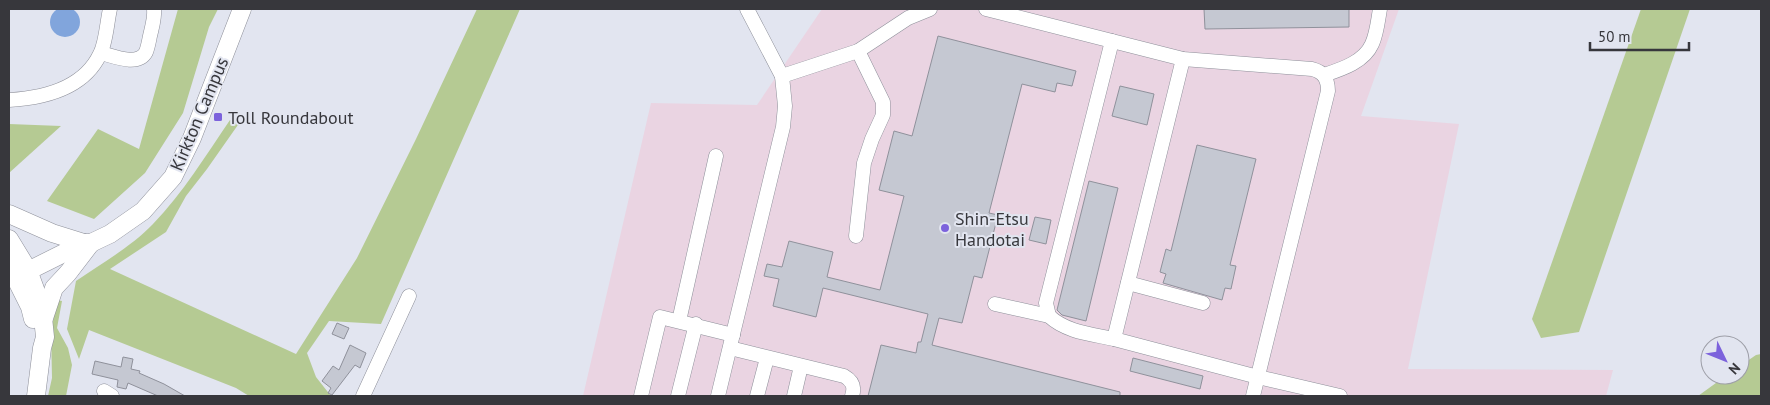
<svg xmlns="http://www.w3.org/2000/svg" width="1770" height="405" viewBox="0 0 1770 405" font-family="'PT Sans',sans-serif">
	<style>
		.industrial { fill: #ead4e2 }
		.green { fill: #b5ca93 }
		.water { fill: #81a5dc }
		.building { fill: #c5c8d2; stroke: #8f919b }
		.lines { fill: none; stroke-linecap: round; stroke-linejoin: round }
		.minor-casing { stroke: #8e909a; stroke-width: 15 }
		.major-casing { stroke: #8e909a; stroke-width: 19 }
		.minor { stroke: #fff; stroke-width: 14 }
		.major { stroke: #fff; stroke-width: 18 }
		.poi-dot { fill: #7c62dc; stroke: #e2e5f0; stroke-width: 2 }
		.labels { text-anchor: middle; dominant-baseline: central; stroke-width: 4; stroke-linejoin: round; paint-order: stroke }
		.street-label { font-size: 18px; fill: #37373c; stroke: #e2e5f0 }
		.poi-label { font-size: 18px; fill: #37373c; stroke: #e2e5f0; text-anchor: start }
	</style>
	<rect width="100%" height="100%" fill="#e2e5f0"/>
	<polygon class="industrial" points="822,9 1399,9 1361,116 1459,124 1408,369 1613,370 1606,396 583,396 651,103 757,105"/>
	<g class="green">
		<polygon points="178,9 218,9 209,27 183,113 145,173 94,219 47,201 98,129 139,149"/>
		<path d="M477 9H520L381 324 329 321 307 353 316 377 331 396H249L236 388 89 330 79 359 67 329 76 281C101 264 132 246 153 224 183 193 206 155 230 120L240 122 207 169 186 196 166 232 110 269 296 354 357 258 416 139Z"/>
		<polygon points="1641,9 1690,9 1579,332 1541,338 1532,319"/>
		<polygon points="9,124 61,126 9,173"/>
		<polygon points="57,300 62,301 57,328 68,348 72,365 66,396 48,396 52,378 51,331"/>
		<polygon points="1761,354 1761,396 1698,396 1727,375 1740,375 1740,366 1756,355"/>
	</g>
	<circle class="water" cx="65" cy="22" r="15"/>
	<g class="building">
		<polygon points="1204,9 1349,9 1349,27 1205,29"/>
		<polygon points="938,36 1076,71 1072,86 1057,83 1055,92 1022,84 989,213 998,215 982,278 974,276 962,323 939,318 932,345 1120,392 1120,396 868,396 881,345 916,353 918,342 921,342 928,314 823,288 816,317 773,306 779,279 764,276 767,264 782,267 789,241 833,252 827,277 880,290 904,196 879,190 894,131 912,136"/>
		<polygon points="1120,86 1154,94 1147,125 1112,116"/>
		<polygon points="1197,145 1256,159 1230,265 1236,266 1231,289 1225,288 1222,300 1163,283 1166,274 1160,272 1166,249 1171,251"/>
		<polygon points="1089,181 1118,188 1086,321 1062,315 1057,310"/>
		<polygon points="1035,217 1051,220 1046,244 1029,240"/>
		<polygon points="337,323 349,328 344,339 332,334"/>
		<polygon points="350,345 366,353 360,368 355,365 332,395 328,393 331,388 322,381 333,366 339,370"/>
		<polygon points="123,357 133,359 131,369 140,371 139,373 164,384 185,396 158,396 128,383 126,389 117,387 118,380 92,374 95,361 121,367"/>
		<polygon points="1133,358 1203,376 1200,389 1130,371"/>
	</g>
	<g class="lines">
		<g class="minor-casing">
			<g id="minor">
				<polyline points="747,9 782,76"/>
				<path d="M986 9 1183 59 1312 69C1324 72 1328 79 1328 91L1253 396"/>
				<path d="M101 53C113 56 138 67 146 52 148 47 149 41 150 36 152 27 155 18 154 9"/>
				<path d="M1324 75C1342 69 1364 62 1372 44 1377 33 1378 20 1380 9"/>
				<path d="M9 100C44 98 84 88 100 54 106 43 107 22 110 9"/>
				<polyline points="856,236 864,163 872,139 883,115 883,102 858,51"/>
				<polyline points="1128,283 1203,303"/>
				<polyline points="995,304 1049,316 1046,303 1112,41"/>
				<path d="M1049 316C1066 332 1091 334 1114 339L1183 59"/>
				<polyline points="679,321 716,156"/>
				<polyline points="1114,339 1258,377 1340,396"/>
				<path d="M730 348 844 376C853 381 855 387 852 396"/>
				<polyline points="104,391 112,396"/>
				<polyline points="363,396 409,296"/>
				<polyline points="641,396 660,317 733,335"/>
				<polyline points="678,396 696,324"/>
				<polyline points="718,396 783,127 785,106 782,76 858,51 908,18 930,9"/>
				<polyline points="757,396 767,358"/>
				<polyline points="794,396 801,366"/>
			</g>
		</g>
		<g class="major-casing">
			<g id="major">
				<polyline points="9,214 52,233 84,243"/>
				<polyline points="9,239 28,270 42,308 45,337 42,348 36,396"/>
				<polyline points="9,265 30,307 33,319"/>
				<polyline points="16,277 84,243 91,243 110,234 143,211 173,177 192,138 242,9"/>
				<polyline points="44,318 54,288 68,273 91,243"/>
			</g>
		</g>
		<use href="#minor" class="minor"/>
		<use href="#major" class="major"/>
	</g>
	<g class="poi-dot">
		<rect x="213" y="112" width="10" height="10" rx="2.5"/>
		<circle cx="945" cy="228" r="5"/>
	</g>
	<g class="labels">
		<g class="street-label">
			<text transform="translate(199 114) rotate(-67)">Kirkton Campus</text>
		</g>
		<g class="poi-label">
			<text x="228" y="117">Toll Roundabout</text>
			<text x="955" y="218">Shin-Etsu<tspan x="955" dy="21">Handotai</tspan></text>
		</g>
	</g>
	<rect width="1770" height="405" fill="none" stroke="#37373c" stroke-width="20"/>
	<g transform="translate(1725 360) rotate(133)"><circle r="24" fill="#e2e5f0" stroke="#9e9fa8"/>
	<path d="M0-4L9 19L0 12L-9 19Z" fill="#7c62dc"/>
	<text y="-8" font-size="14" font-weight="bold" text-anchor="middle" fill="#37373c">N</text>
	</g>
	<path d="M1590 42v8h99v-8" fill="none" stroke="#37373c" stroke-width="2.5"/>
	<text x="1598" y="42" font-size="15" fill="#37373c" stroke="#e2e5f0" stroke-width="4" paint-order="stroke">50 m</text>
</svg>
